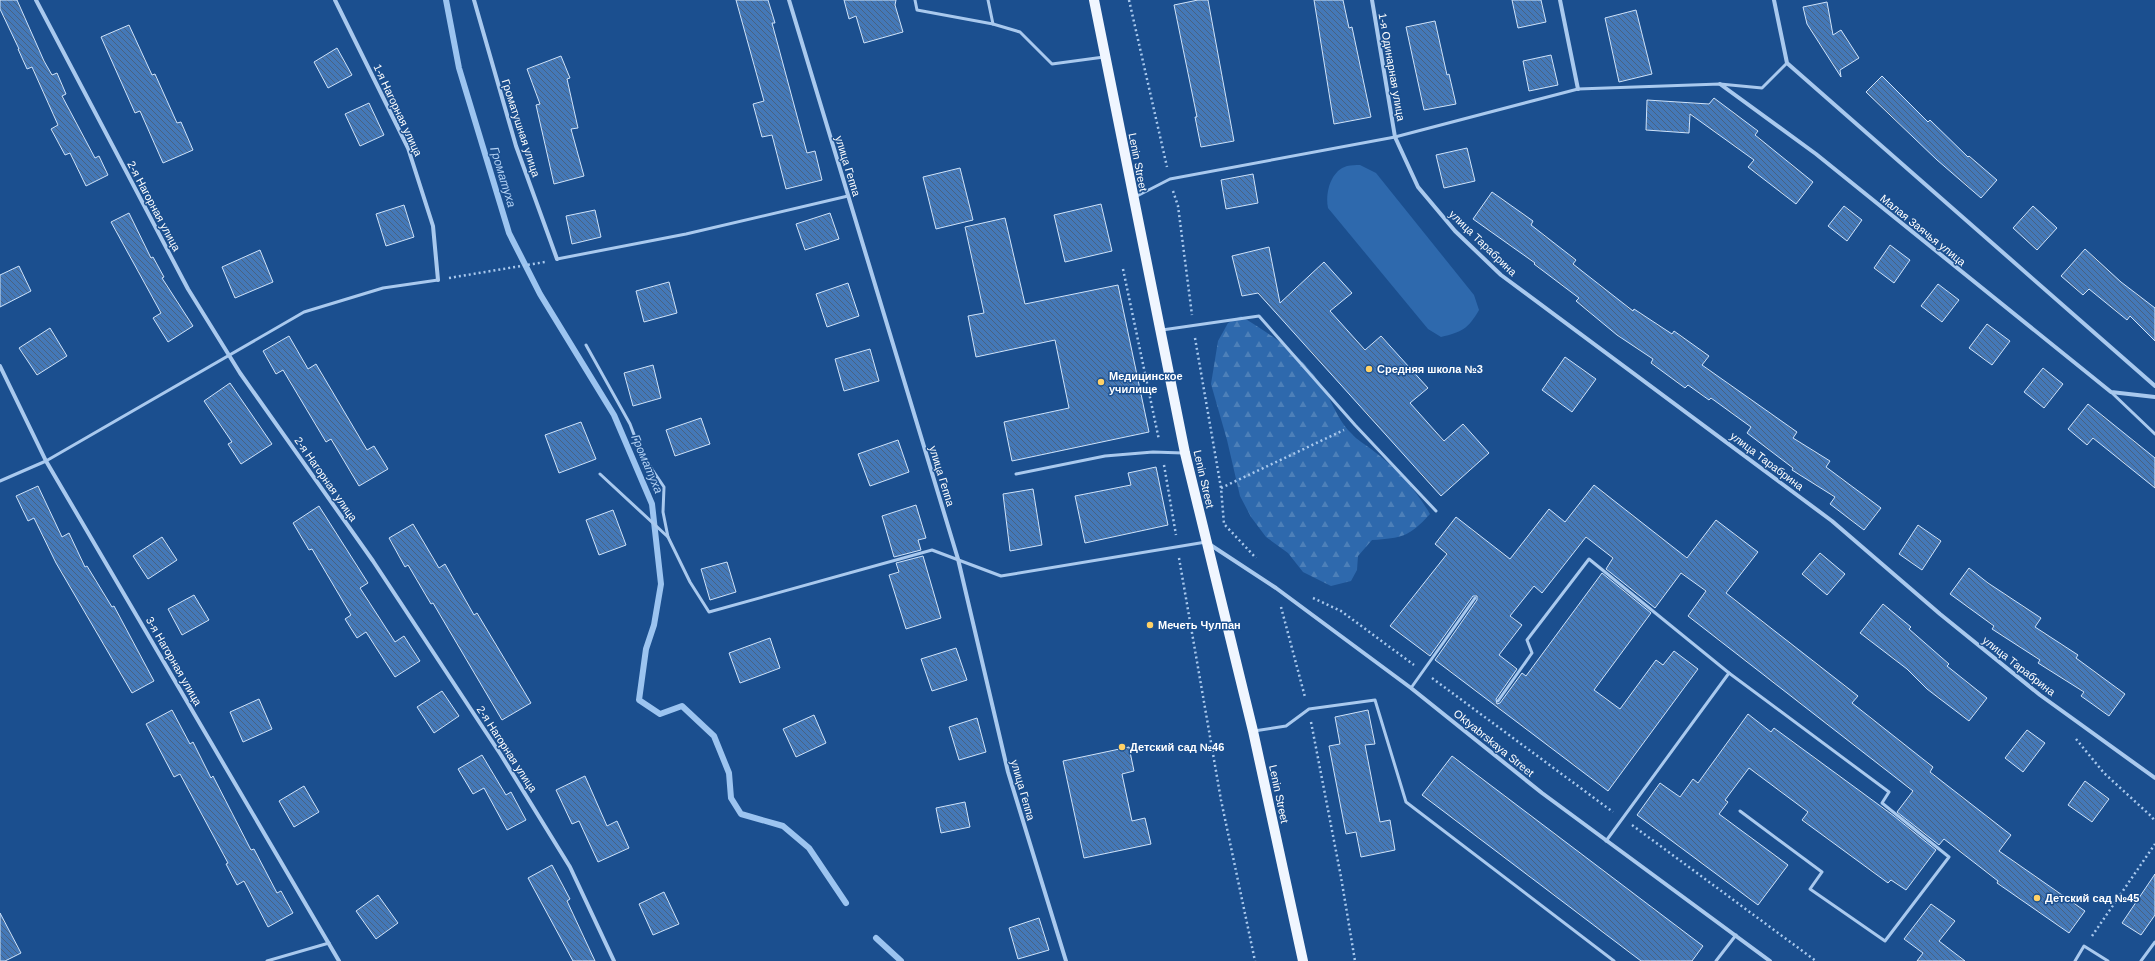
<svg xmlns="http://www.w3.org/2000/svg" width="2155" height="961" viewBox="0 0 2155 961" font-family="Arial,sans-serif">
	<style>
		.forest { fill: url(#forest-firs) }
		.park { fill: #2e69ad }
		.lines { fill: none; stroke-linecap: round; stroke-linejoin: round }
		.stream { stroke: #9cc4f0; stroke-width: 6 }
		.building { fill: url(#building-back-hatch); stroke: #cfe3fa }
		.path { stroke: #a9c9ee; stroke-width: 2.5; stroke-dasharray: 2 3; stroke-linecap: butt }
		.service { stroke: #a9c9ee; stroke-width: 3 }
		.minor { stroke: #a9c9ee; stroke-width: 4 }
		.primary { stroke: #f0f6ff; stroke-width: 10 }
		.poi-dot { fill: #ffd166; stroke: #1b4f8f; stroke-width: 1.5 }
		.labels { text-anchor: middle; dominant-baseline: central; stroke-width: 3; stroke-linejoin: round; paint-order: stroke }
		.street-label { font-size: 11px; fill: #fff; stroke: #1b4f8f }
		.poi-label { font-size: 11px; font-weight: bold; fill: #fff; stroke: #1b4f8f; text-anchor: start }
		.water-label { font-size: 12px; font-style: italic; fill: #b5d3f5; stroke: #1b4f8f }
	</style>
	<defs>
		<pattern id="forest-firs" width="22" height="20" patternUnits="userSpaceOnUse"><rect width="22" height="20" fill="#2e69ad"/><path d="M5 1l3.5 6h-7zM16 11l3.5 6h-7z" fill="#4d80b9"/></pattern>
		<pattern id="building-back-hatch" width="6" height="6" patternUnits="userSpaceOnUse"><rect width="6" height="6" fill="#4478b7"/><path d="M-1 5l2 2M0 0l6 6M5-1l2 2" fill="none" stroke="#486282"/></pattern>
	</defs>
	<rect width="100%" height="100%" fill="#1b4f8f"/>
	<path class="forest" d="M1241 316C1278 339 1305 357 1328 396 1335 409 1340 423 1352 434 1357 440 1365 444 1371 449 1395 467 1415 488 1430 514 1409 537 1402 538 1372 540L1358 556 1357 570 1351 581 1331 586 1303 572 1288 553 1266 537 1251 517 1240 496 1227 440 1211 384 1218 341 1228 323Z"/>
	<path class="park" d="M1360 165 1376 173 1474 295 1479 310C1468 329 1462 332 1441 337L1428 329 1328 208C1325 194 1330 171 1347 166 1351 165 1356 165 1360 165Z"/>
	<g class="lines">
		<g class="stream">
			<polyline points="446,0 459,68 509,233 540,294 614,415 652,504 661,584 654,625 646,649 639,700 660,714 682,706 714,736 729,773 731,798 741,814 783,826 809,848 846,903"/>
			<polyline points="876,938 901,961"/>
		</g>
	</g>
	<g class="building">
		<polygon points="0,0 17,0 44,61 52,75 57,73 66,94 62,96 95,158 99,156 108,175 86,186 70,153 65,155 51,129 58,125 32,67 27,69 18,49 19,49 0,9"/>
		<polygon points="736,0 768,0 775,23 772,23 807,153 815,151 822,180 786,189 772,135 762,137 753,104 764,101"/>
		<polygon points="844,0 896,0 895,5 903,32 864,43 856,16 849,19"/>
		<polygon points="1198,0 1208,0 1234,141 1201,147 1195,117 1197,117 1174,5"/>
		<polygon points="1314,0 1343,0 1349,28 1352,27 1371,117 1334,124"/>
		<polygon points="1512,0 1541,0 1546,22 1518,28"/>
		<polygon points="1827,2 1833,35 1841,30 1859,58 1840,70 1841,77 1807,24 1803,7"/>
		<polygon points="1636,10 1652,74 1619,82 1605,18"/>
		<polygon points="1435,21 1447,75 1449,74 1456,104 1424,110 1406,27"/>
		<polygon points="129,25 152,75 155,74 177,123 181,122 193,150 163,163 140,111 135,113 101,37"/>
		<polygon points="337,48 352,75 328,88 314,62"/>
		<polygon points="1551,55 1558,85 1529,91 1523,61"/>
		<polygon points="561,56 570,78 567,79 578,128 571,129 584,176 554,184 536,105 540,104 527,69"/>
		<polygon points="1882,76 1928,122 1930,120 1968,157 1969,156 1997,180 1981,198 1937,160 1866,92"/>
		<polygon points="1714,98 1758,131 1755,135 1813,182 1796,204 1748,167 1754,160 1690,114 1689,133 1646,130 1647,100 1709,104"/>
		<polygon points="369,103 384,135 360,146 345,114"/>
		<polygon points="1467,148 1475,181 1444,188 1436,155"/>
		<polygon points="960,168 973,220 936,229 923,177"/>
		<polygon points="1253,174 1258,203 1226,209 1221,180"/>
		<polygon points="1492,192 1533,221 1531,225 1576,260 1573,264 1633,311 1634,309 1672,334 1674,331 1709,356 1702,365 1797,432 1793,438 1830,461 1826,467 1881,508 1864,530 1830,504 1835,497 1792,470 1793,468 1747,433 1751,427 1711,398 1709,400 1688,385 1685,388 1651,363 1653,359 1617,335 1576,301 1579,298 1534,264 1535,263 1473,219"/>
		<polygon points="1101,204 1112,251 1065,262 1054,215"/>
		<polygon points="404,205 414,237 386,246 376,214"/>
		<polygon points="1844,206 1862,220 1847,241 1828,226"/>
		<polygon points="2033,206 2057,228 2037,250 2013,228"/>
		<polygon points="595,210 601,237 572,244 566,216"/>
		<polygon points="129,213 151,258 153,257 164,277 162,278 193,326 168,342 153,318 161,313 111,222"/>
		<polygon points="830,213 839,239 805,250 796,224"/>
		<polygon points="1005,218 1025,304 1118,285 1149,432 1012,461 1004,422 1069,408 1055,340 976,357 968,316 984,313 965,227"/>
		<polygon points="1890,245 1910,260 1894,283 1874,268"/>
		<polygon points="1269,247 1280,303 1324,262 1352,293 1330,311 1365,350 1381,336 1428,388 1410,403 1444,441 1463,424 1489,453 1441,496 1258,293 1242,296 1232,256"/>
		<polygon points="2085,249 2121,282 2155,308 2155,341 2130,316 2127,320 2089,289 2083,295 2061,276"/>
		<polygon points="260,250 273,282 235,298 222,267"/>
		<polygon points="19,266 31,291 0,307 0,275"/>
		<polygon points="669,282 677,313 644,322 636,291"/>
		<polygon points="848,283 859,316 827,327 816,294"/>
		<polygon points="1938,284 1959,300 1942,322 1921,306"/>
		<polygon points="1987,324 2010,341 1992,365 1969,348"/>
		<polygon points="50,328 67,356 37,375 19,348"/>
		<polygon points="289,336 308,369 316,364 367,450 374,446 388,469 359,486 331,439 326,442 283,370 276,374 263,351"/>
		<polygon points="870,349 879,381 844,391 835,359"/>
		<polygon points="1565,357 1596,379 1572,412 1542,390"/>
		<polygon points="653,365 661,398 633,406 624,373"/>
		<polygon points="2043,368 2063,384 2044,408 2024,392"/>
		<polygon points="230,383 272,444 241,464 228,444 232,442 204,401"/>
		<polygon points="2088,404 2155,458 2155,488 2093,438 2087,445 2068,429"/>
		<polygon points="701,418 710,444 675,456 666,430"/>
		<polygon points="581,422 596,459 559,473 545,435"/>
		<polygon points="898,440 909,472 870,486 858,454"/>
		<polygon points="1156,467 1168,525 1085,543 1075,496 1131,485 1128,473"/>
		<polygon points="1594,485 1687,558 1716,520 1758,552 1726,593 1858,696 1852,703 1933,767 1930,772 2011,835 1999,851 2085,911 2069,933 1997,883 1998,881 1944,839 1939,845 1897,812 1913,791 1688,616 1706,591 1681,573 1655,608 1606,569 1613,558 1586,537 1542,593 1534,586 1510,616 1522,625 1499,655 1517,669 1496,699 1497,704 1500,703 1522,673 1526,676 1602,573 1651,613 1594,690 1620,709 1656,660 1663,665 1674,651 1698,669 1608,791 1435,660 1477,600 1477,596 1473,596 1430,656 1390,626 1447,554 1435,544 1456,517 1510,559 1549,509 1565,522"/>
		<polygon points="38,486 62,537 69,533 85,567 87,566 112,607 114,606 154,681 132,693 56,563 34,518 28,521 16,496"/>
		<polygon points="1033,489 1042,545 1010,551 1003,494"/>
		<polygon points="916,505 926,538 918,540 921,550 894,557 882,516"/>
		<polygon points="319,506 368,583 360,588 395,642 404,636 420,661 395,677 366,632 357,638 345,619 351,615 312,549 309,550 293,523"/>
		<polygon points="613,510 626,545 599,555 586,520"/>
		<polygon points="413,524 439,568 445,564 474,615 477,613 531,703 502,720 433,603 431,604 408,565 405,567 389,538"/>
		<polygon points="1918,525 1941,541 1922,570 1899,554"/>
		<polygon points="162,537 177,560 148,579 133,556"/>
		<polygon points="1820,553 1845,574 1827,595 1802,574"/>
		<polygon points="923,556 941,618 906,629 889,575 899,572 896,563"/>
		<polygon points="727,562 736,592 710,600 701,569"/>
		<polygon points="1969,568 1988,583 2041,618 2035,627 2078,655 2076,658 2125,694 2109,716 2081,696 2084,692 2038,663 2040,660 1992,629 1994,626 1950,594"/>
		<polygon points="194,595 209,620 182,635 168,609"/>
		<polygon points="1883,604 1911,627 1909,629 1949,664 1947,666 1987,698 1969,721 1927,689 1907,669 1860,633"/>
		<polygon points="770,638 780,668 740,683 729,653"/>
		<polygon points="956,648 967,680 932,691 921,659"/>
		<polygon points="442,691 459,716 434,733 417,707"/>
		<polygon points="259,699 272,729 243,742 230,712"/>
		<polygon points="172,710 190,744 193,742 211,778 213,776 251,850 254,849 277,893 281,891 293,913 268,927 244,881 237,885 226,864 228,863 180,774 174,777 146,724"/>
		<polygon points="1368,710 1375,744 1365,745 1380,822 1390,820 1395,850 1361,857 1356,832 1346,834 1329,746 1340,744 1335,717"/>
		<polygon points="1748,714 1771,732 1774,728 1894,816 1936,850 1906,890 1891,880 1888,883 1802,820 1808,812 1749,768 1725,800 1728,802 1719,814 1788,865 1758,905 1637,815 1660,783 1680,797 1693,779 1698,783"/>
		<polygon points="814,715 826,743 796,757 783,729"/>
		<polygon points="977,718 986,752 959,760 949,727"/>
		<polygon points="2027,730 2045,743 2023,772 2005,758"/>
		<polygon points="1129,747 1134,771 1122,774 1132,821 1145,818 1151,844 1084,858 1063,761"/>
		<polygon points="482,755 506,795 511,792 526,820 507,830 484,788 473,794 458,769"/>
		<polygon points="1452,756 1703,946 1692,961 1641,961 1422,795"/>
		<polygon points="585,776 607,826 617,821 629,848 598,862 579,821 572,824 556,790"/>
		<polygon points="2085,781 2109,799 2092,822 2068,805"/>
		<polygon points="304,786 319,812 294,827 279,801"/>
		<polygon points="965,802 970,827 941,833 936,808"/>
		<polygon points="552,865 570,899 567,901 595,961 573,961 528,878"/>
		<polygon points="2155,874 2155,915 2141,935 2122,923"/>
		<polygon points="664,892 679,924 653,935 639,904"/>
		<polygon points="378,895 398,923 376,939 356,911"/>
		<polygon points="1931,904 1955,921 1939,941 1965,961 1917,961 1923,953 1904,939"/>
		<polygon points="0,913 21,953 5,961 0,961"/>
		<polygon points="1039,918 1049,950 1018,959 1009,928"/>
	</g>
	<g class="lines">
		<g class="path">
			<polyline points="1129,0 1167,167"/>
			<polyline points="1173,191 1178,206 1192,315"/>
			<polyline points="1123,269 1159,440"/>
			<polyline points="449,278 545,262"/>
			<polyline points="1195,338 1221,488 1224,524 1256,558"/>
			<polyline points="1164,465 1176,535"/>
			<polyline points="1221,488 1344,430"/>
			<polyline points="1179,558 1221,800 1255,961"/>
			<polyline points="1313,598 1341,611 1414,665"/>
			<polyline points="1281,607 1305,697"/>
			<polyline points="1432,678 1613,812"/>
			<polyline points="1311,722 1341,877 1355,961"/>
			<polyline points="2076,739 2104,773 2152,817 2155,822"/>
			<polyline points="1632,825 1816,961"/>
			<polyline points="2092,936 2155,844"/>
		</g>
		<g class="service">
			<polyline points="915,0 917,10 993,24 1020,32 1052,64 1104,57"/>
			<polyline points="988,0 993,24"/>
			<polyline points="1135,197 1170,179 1395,137 1578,89 1720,84 1762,88 1787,63"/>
			<polyline points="557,259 686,234 848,196"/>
			<polyline points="1162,330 1259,316 1355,425 1436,511"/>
			<polyline points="586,345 630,424 641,453 664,487 663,512 668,537 690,582 709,612 932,550 1001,576 1206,542"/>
			<polyline points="2111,392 2155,434"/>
			<polyline points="600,474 668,537"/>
			<polyline points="1016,474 1105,456 1153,452 1183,453"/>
			<polyline points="0,481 46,461 304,312 383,288 438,280"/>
			<polyline points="1411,688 1475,598"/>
			<polyline points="1498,701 1532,653 1527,640 1589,559 1729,673"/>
			<polyline points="1254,731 1286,726 1309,709 1375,700 1406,802 1614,961"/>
			<polyline points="1606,841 1729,673 1889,792 1882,803 1949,857 1885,941 1810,889 1822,872 1740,811"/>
			<polyline points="267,961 329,943"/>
			<polyline points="1716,961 1736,935"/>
			<polyline points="2075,961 2084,946 2108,961"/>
			<polyline points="2141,961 2155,942"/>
		</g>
		<g class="minor">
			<polyline points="36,0 188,289 240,373 373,561 501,755 570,867 614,961"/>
			<polyline points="335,0 408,148 433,226 438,280"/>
			<polyline points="474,0 516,146 557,259"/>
			<polyline points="789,0 958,559 1008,772 1066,961"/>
			<polyline points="1372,0 1395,137 1418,187 1455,231 1501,275 1832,521 1940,614 2040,695 2155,778"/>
			<polyline points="1560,0 1578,89"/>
			<polyline points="1774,0 1787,63 2155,386"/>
			<polyline points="1720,84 1816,154 2111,392 2155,397"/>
			<polyline points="0,366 46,461 339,961"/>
			<polyline points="1209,544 1276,588 1411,688 1542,793 1770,961"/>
		</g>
		<polyline class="primary" points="1094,0 1185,453 1253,731 1303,961"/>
	</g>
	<g class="poi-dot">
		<circle cx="1369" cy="369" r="4"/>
		<circle cx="1101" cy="382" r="4"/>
		<circle cx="1150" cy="625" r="4"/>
		<circle cx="1122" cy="747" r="4"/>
		<circle cx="2037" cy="898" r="4"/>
	</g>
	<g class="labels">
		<g class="street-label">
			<text transform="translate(1392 67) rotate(80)">1-я Одинарная улица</text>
			<text transform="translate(398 110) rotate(65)">1-я Нагорная улица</text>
			<text transform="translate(521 128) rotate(72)">Громатушная улица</text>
			<text transform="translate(1138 162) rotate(79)">Lenin Street</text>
			<text transform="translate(848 166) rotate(73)">улица Геппа</text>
			<text transform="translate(154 206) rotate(62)">2-я Нагорная улица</text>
			<text transform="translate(1923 230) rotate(39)">Малая Заячья улица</text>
			<text transform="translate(1483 243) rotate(44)">улица Тарабрина</text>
			<text transform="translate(1767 461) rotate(37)">улица Тарабрина</text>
			<text transform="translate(942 476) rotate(73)">улица Геппа</text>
			<text transform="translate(326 479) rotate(55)">2-я Нагорная улица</text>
			<text transform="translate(1204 479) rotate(77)">Lenin Street</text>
			<text transform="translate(174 661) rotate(60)">3-я Нагорная улица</text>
			<text transform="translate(2019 666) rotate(38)">улица Тарабрина</text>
			<text transform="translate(1494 743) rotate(39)">Oktyabrskaya Street</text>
			<text transform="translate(507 749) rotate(57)">2-я Нагорная улица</text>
			<text transform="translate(1023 790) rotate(74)">улица Геппа</text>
			<text transform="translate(1279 794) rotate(78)">Lenin Street</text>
		</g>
		<g class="poi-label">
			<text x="1377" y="369">Средняя школа №3</text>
			<text x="1109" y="376">Медицинское<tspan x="1109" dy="13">училище</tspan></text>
			<text x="1158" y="625">Мечеть Чулпан</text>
			<text x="1130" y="747">Детский сад №46</text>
			<text x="2045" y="898">Детский сад №45</text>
		</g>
		<g class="water-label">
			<text transform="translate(503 177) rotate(73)">Громатуха</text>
			<text transform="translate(647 464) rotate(67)">Громатуха</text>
		</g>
	</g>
</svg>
